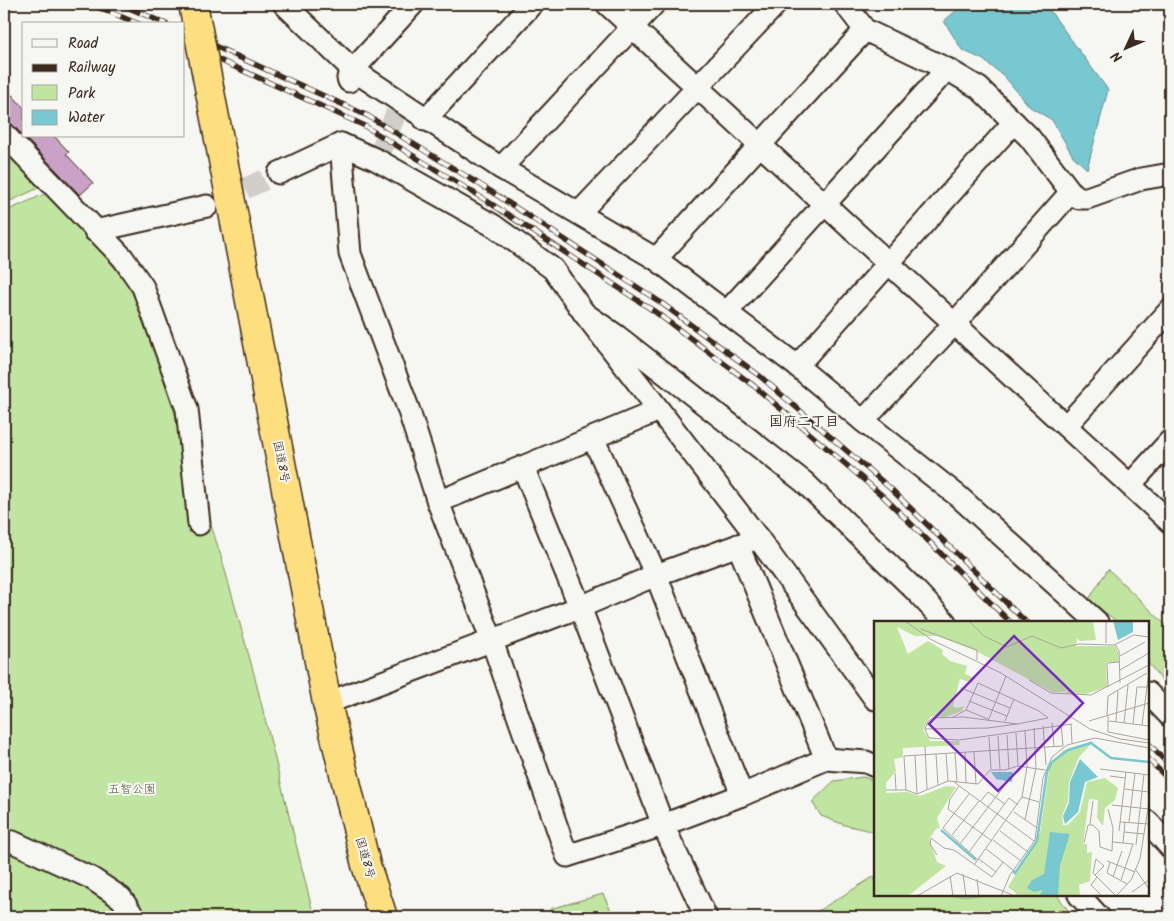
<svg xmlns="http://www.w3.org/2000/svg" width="1174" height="921" viewBox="0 0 1174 921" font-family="Kalam,'Klee One',sans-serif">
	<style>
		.green { fill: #c0e5a0; stroke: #7e885f }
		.water { fill: #78c8d2; stroke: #60898a }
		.building { fill: #cba2c7; stroke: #3b2a1e }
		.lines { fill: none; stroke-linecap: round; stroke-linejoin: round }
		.minor-tunnel { stroke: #d1cdc8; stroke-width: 21; stroke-dasharray: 21 11; stroke-linecap: butt }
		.minor-casing { stroke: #3b2a1e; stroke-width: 25 }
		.highway-casing { stroke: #3b2a1e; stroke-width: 31 }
		.minor { stroke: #f6f6f2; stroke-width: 21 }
		.highway { stroke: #fedf80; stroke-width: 28 }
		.rail-casing { stroke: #3b2a1e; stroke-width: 5.5 }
		.rail { stroke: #f6f6f2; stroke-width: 4; stroke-dasharray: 11; stroke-linecap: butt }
		.highway-bridge-casing { stroke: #3b2a1e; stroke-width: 31; stroke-linecap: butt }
		.highway-bridge { stroke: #fedf80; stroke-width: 28 }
		.labels { text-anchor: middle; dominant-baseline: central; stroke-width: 4; stroke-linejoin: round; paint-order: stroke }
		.street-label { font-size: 12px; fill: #3b2a1e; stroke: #f6f6f2 }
		.park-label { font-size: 12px; fill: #5c593e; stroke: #f6f6f2 }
		.neighbourhood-label { font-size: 14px; font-weight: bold; fill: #3b2a1e; stroke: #f6f6f2 }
		.inset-river { fill: none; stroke: #78c8d2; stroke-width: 2.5 }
		.inset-road { fill: none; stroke: #aba49d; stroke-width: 1 }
		.view { fill: #7b2cbf; fill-opacity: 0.15; stroke: #7b2cbf; stroke-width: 2.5 }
		.inset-edge { fill: none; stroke: #3b2a1e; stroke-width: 2.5 }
	</style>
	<rect width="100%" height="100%" fill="#f6f6f2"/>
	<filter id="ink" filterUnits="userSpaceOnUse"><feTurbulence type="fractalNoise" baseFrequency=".02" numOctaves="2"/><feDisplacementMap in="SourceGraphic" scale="10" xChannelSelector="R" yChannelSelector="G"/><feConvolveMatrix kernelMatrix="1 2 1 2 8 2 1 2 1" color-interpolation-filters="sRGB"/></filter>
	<g filter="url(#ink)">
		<g class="green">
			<polygon points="4,144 45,185 4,204"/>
			<polygon points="47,193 107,258 129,286 143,316 221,556 254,674 314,917 4,917 4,212"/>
			<polygon points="1108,569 1170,629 1170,690 1148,663 1148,622 1117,622 1089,599"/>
			<polygon points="863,777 875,781 875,832 845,825 821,816 812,802 834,781"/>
			<polygon points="875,876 875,895 1057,895 1073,917 808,917"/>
			<polygon points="603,894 614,917 552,917 550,909"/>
		</g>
		<polygon class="water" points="964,4 1045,4 1108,90 1087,169 1073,156 1052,120 1030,107 1004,76 982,59 962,50 944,21"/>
		<polygon class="building" points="4,86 24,108 24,136 54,136 69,152 66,154 93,183 80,195 13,125 4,119"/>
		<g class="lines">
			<g class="minor-tunnel">
				<polyline points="377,160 396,113"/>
				<polyline points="216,202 279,173"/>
			</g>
			<g class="minor-casing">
				<g id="minor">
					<polyline points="284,4 353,70 501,168 656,259 797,366 863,421 958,496 1097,622"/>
					<polyline points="607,4 1170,522"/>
					<polyline points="845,4 865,30 947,69 979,88 1029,137 1071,192 1079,198 1087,198 1141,179 1170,174"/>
					<polyline points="349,81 348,78 353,70 413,4"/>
					<polyline points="425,120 532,4"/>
					<polyline points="4,134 123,258 143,287 187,409 199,524"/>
					<polyline points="501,168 654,4"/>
					<polyline points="279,173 341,144"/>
					<polyline points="579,213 776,4"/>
					<polyline points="95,231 207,206"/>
					<polyline points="656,259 865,30"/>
					<polyline points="584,313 553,269 494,226 377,160 341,144 350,254 408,408 438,502 492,641 567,856 663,825 742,795 826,759 866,762 875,766"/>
					<polyline points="726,313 947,69"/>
					<polyline points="797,366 1014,122"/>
					<polyline points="863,421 954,324 1071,192"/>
					<polyline points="1066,426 1170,310"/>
					<polyline points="593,438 656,575 742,795"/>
					<polyline points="523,467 580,607 663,825 706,917"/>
					<polyline points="1130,485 1170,441"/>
					<polyline points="438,502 650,414"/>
					<polyline points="738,545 826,759"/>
					<polyline points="1148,693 1170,716"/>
					<polyline points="875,699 758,538 584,313 617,336 804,482 917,592 945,622"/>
					<polyline points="327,703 580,607 656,575 758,538"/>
					<polyline points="1148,822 1170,847"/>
					<polyline points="4,841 13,842 91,878 121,898 134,917"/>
					<polyline points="1079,895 1099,917"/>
				</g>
			</g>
			<g class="highway-casing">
				<polyline id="highway" points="210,92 327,703 366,865 383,917"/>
			</g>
			<use href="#minor" class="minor"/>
			<use href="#highway" class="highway"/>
			<g class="rail-casing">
				<g id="rail">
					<polyline points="90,4 139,24"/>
					<polyline points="120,4 166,24"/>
					<polyline points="184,32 368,116 492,192 660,302 761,377 891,489 1026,622"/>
					<polyline points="184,44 363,125 487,201 654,311 754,386 884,497 1010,622"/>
					<polyline points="1148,743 1170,766"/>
					<polyline points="1148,759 1170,781"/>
				</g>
			</g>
			<use href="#rail" class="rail"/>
			<g class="highway-bridge-casing">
				<polyline id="highway-bridge" points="193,4 210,92"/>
			</g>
			<use href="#highway-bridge" class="highway-bridge"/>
		</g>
	</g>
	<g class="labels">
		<g class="street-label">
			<text transform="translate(281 462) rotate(79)">国道8号</text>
			<text transform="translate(365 858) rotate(74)">国道8号</text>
		</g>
		<g class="park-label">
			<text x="132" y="789">五智公園</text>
		</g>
		<g class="neighbourhood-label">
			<text x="804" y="422">国府二丁目</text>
		</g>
	</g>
	<g transform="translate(874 621)">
		<rect width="275" height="275" fill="#f6f6f2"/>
		<path d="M0 0H219L222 19 206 20 203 17 202 25H241L244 31 245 41H232L233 66 212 73 192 72 193 66 191 71H178L102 30 63 15H41L23 6 34 33 54 20 69 29 68 33 76 40 93 45 91 53 101 57 98 62 86 58 79 85 82 87 90 85 88 90 69 97 57 95 49 109 56 120H85L86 124 29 127V136L20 138 22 150 12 162V172L33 171 46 175 72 165 82 166 63 197 66 207 62 208 55 218 63 241 72 245 34 275H0ZM214 123H217L205 136 195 161 194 180 188 195 189 204H194L206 191 213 161 231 157 244 167 241 179 231 187 229 205 223 197 224 179 215 178 209 223H213V232L218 231 216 260 205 264 206 275H140L142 272 134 266 166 212 176 142 190 129Z" fill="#c0e5a0"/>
		<path d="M239 0H259V11L244 19ZM206 138 224 156 211 161 204 191 191 203 189 195 195 182 196 161ZM117 151H139L138 161 122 158ZM176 211 196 213 186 244 184 275H165L169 269 160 271 153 267 158 259 170 253Z" fill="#78c8d2"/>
		<path class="inset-river" d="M194 129 217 122 237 137 275 141M67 209 102 239M139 250 141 252 163 220 173 151 178 141 194 129"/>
		<path class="inset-road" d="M31 0 58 19 127 52 216 108 246 118 275 122M95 0 110 15 133 26 158 15 187 27 205 23 240 24 260 14 275 16M232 0V22M47 8 103 29V39M241 23 245 30 246 62M246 35 271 21M246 49 275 32M155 59 177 72 217 74 275 44M234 66 233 42 245 41M87 67 136 87M95 80 133 95M92 89 114 98M233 94 234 75 273 52M234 94V111L275 119M79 96 92 89 104 62 165 90 174 97 143 103M114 100 132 55M131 100 140 78M215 100 275 82M235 100 275 105M242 101 244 70M178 102 180 126M250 102 254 64M187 103 189 125M197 103 198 122M259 103 263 66H275M268 104 275 51M169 105 172 144M51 108 114 107 143 103 90 96 58 97 54 101 51 108V109L55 117 85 119 198 103M142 112 144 145M133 114 135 148M124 115 126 149M115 116 117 148M51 125 53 168M91 131 92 162M100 131 102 163M81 132 83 161M62 133 64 164M72 133 74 160M41 134 43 173M226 148 275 154M21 152 22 169M236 155 251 157M80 161 160 220M85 165 76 178 74 188 118 220M250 168 275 171M12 169H32L43 173 74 160 104 163 116 149H131L144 145 171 149M32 169 30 135 189 125M95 173 69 207 104 239M148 176 165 181M106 181 114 171 131 183M238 184 275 188M140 191 163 207M151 199 162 147 160 107M246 201 275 203M255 201 261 152M216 203 219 180M126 210 154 231M245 210 252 151M250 211 270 213M78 214 105 180M119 219 147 240M239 221 259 223M210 222 214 204H219L225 210 226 226 238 230 239 207 234 188M249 222 251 201M86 223 131 164M262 224 270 153M112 228 129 241M95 231 135 177 144 184M63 234 56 223 57 217 70 227 80 229 118 256 129 241 139 249M105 238 122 251M233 240 261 251M236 241 233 252 253 263M100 244 148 176 153 146 151 110M262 249 275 268M89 253 92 275M221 254 230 245 222 238 219 252 242 275M76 255 79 275M223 256 217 264 228 275M239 256 248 230M103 258 105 275M247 259 259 223M258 271 275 259M43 275 83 252 141 275M127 275 136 254 161 219 169 157 178 136 193 124 221 117 275 127M242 275 257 259 266 238 275 181"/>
		<path class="view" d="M140 15 209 82 124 170 55 103Z"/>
		<rect width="275" height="275" class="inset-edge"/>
	</g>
	<rect width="1174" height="921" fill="none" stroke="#f6f6f2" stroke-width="20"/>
	<rect x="10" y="10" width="1154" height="901" fill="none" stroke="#3b2a1e" stroke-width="2" filter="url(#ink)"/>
	<rect x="22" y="22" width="162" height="115" fill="#f6f6f2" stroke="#aba49d"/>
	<rect x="32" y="39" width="25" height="8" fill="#f6f6f2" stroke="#aba49d"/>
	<text x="68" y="48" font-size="15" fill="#3b2a1e">Road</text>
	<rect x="32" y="64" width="25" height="8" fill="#3b2a1e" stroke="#aba49d"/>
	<text x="68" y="72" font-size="15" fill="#3b2a1e">Railway</text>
	<rect x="32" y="85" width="25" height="15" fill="#c0e5a0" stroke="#aba49d"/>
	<text x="68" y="98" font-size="15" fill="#3b2a1e">Park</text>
	<rect x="32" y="110" width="25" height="15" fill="#78c8d2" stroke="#aba49d"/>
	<text x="68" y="122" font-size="15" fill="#3b2a1e">Water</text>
	<g transform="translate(1126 48) rotate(226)" stroke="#f6f6f2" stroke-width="4" paint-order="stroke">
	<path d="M0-4L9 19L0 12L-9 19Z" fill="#3b2a1e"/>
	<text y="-8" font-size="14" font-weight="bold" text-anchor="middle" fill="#3b2a1e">N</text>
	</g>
</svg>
